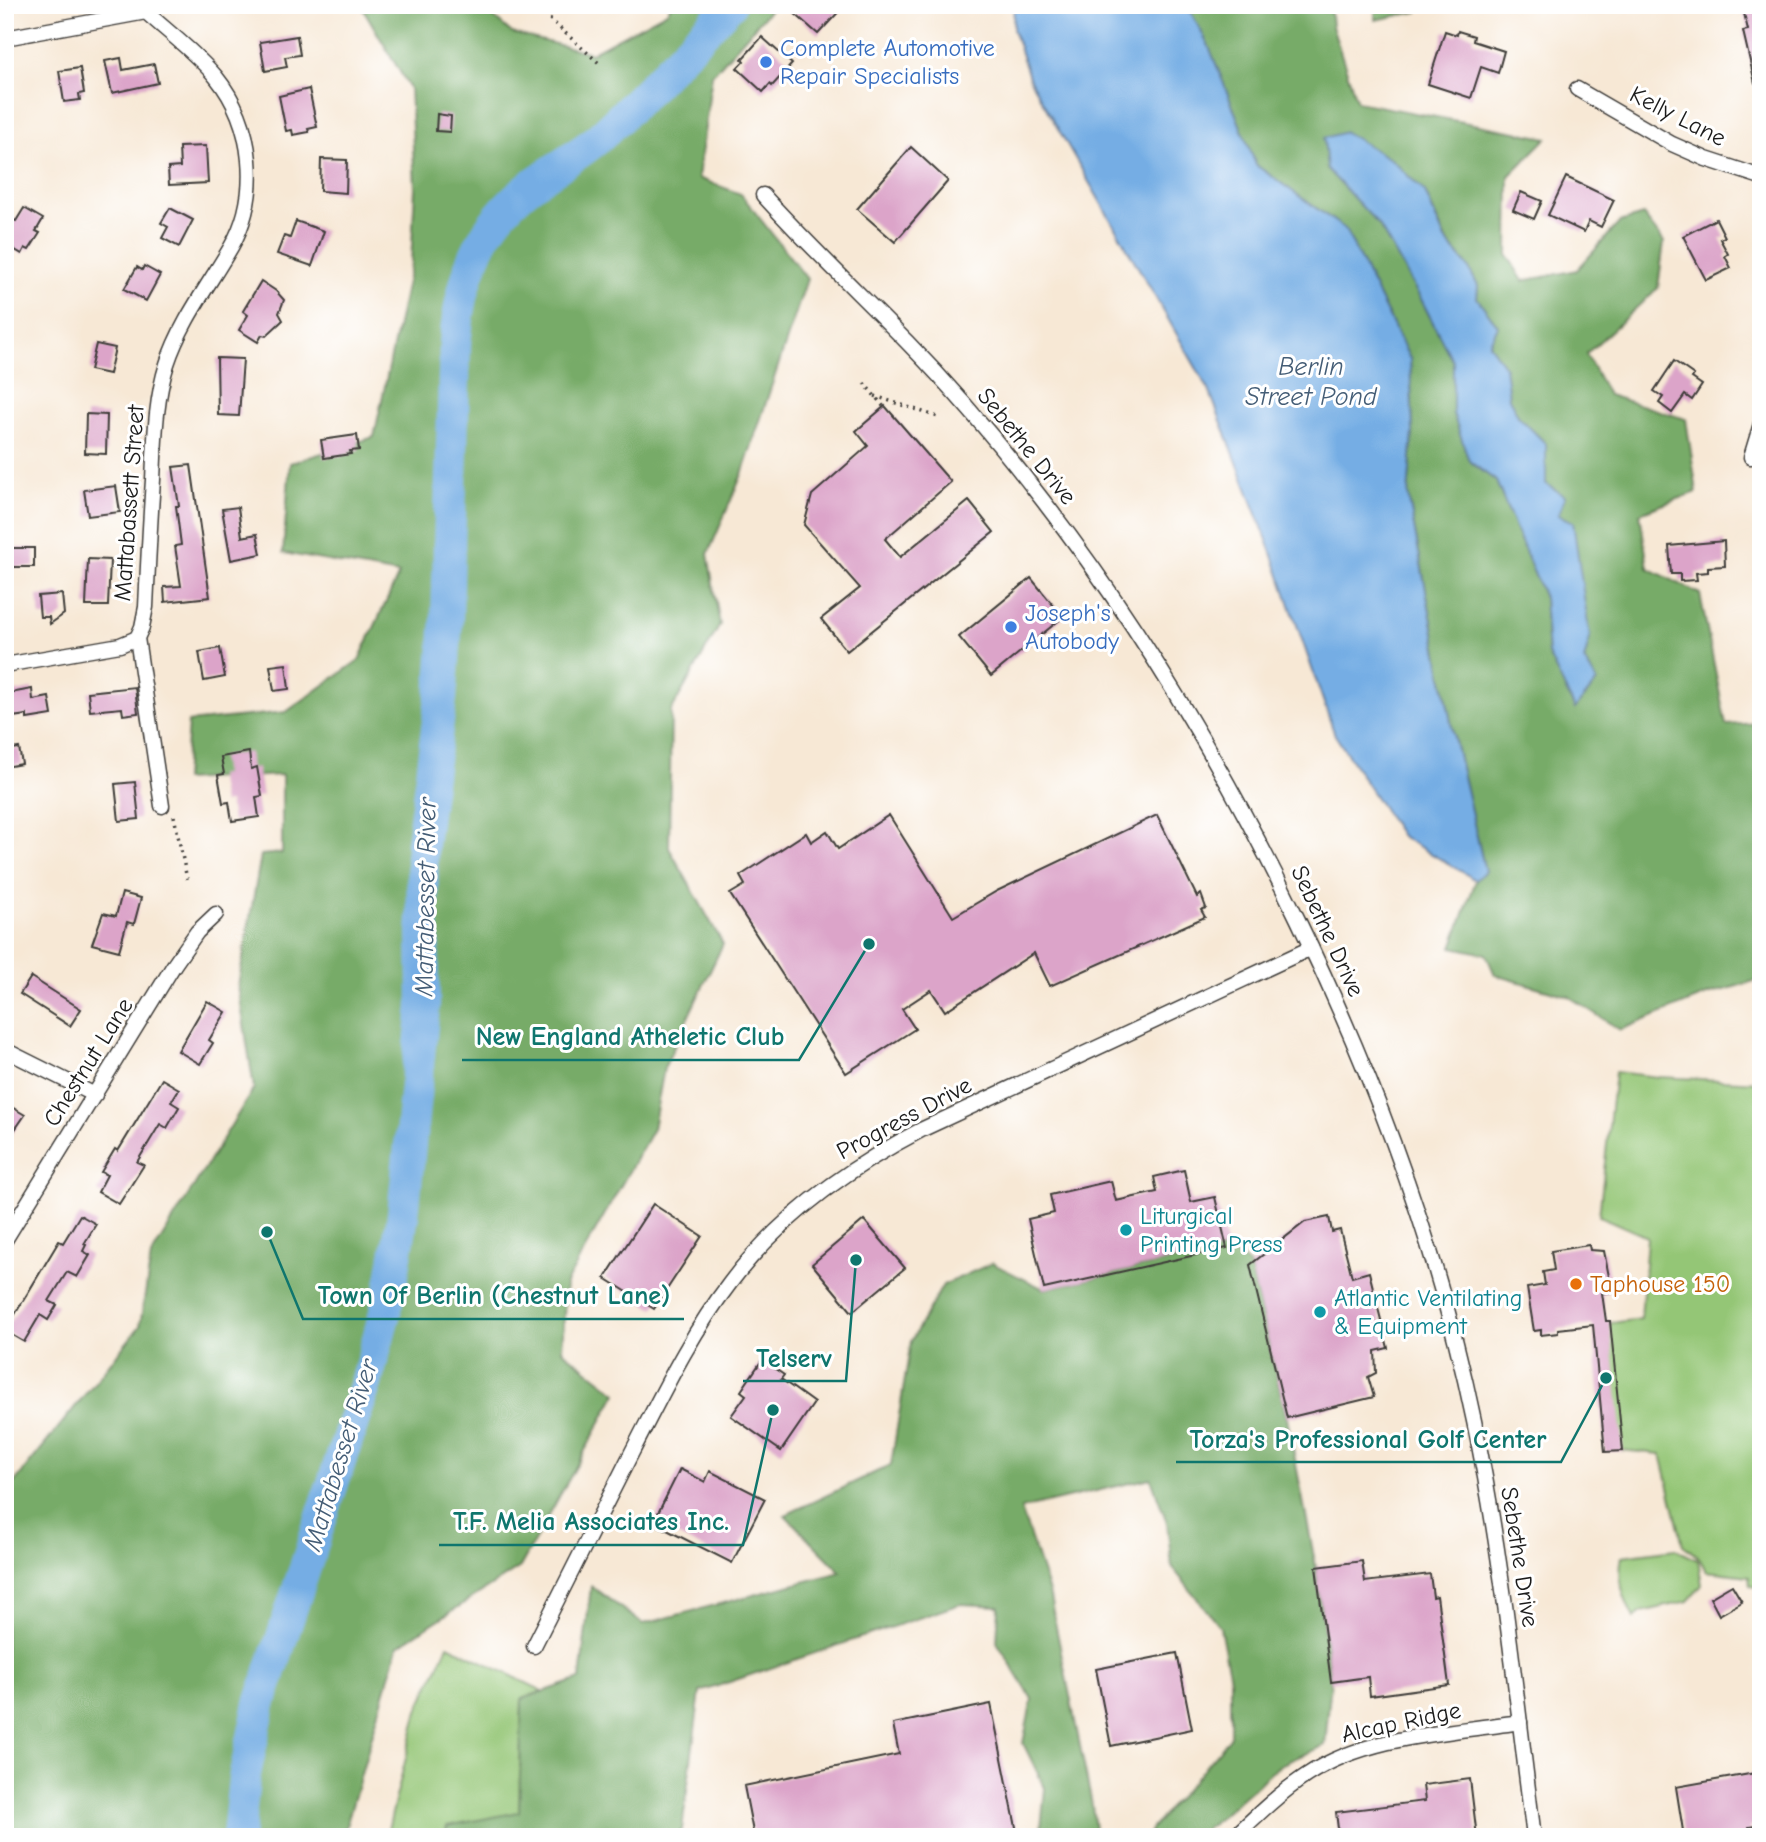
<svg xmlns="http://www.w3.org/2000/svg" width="1766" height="1842" viewBox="0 0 1766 1842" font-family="'Comic Neue',sans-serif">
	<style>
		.green { fill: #94c676; stroke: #587149; stroke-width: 2 }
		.forest { fill: #77ab67; stroke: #4a6442; stroke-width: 2; fill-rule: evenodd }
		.water { fill: #74ade4; stroke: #486480; stroke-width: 2 }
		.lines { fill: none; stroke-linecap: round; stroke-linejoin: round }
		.river { stroke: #74ade4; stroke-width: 32 }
		.building { fill: #dca4c9 }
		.minor-casing { stroke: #3d3b38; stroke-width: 17 }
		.path { stroke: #3d3b38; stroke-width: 3.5; stroke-dasharray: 2 5; stroke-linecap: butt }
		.minor { stroke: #fff; stroke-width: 14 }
		.shop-dot { fill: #3f7fe0; stroke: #fff; stroke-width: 2.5 }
		.culture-dot { fill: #0f9aa8; stroke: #fff; stroke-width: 2.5 }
		.food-dot { fill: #e8710a; stroke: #fff; stroke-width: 2.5 }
		.labels { text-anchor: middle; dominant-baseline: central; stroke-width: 6; stroke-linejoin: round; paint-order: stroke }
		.shop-label { font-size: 24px; fill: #366cbe; stroke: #fff; text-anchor: start }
		.street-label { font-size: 24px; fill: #1c1c1c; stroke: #fff }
		.culture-label { font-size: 24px; fill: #0d838f; stroke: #fff; text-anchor: start }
		.food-label { font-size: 24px; fill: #c56008; stroke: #fff; text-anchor: start }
		.water-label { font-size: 26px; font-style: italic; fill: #445d76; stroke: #fff }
		.leader { fill: none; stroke: #0f766e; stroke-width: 2.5 }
		.callout-dot { fill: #0f766e; stroke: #fff; stroke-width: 2.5 }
		.callout-label { font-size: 26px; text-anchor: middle; font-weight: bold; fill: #0f766e; stroke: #fff; stroke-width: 6; stroke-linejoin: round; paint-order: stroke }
	</style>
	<rect width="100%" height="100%" fill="#fff"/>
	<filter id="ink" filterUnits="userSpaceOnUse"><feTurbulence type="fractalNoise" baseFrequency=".0143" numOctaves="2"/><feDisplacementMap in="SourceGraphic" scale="14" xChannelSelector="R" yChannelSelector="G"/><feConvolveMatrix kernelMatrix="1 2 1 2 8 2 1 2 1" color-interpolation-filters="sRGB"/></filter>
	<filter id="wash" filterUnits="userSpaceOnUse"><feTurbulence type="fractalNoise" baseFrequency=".00686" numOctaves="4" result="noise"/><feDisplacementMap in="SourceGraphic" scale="28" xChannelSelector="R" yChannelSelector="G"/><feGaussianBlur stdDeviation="1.57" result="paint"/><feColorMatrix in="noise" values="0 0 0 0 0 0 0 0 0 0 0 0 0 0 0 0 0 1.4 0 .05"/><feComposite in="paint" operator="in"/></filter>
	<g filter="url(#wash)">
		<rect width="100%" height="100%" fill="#f7e8d5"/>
		<g class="green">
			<polygon points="1615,1072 1659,1077 1761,1082 1761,1587 1750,1586 1749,1576 1706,1571 1698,1556 1683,1545 1661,1454 1609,1449 1595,1325 1641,1319 1647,1237 1599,1216"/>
			<path d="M1675 1549 1698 1560 1702 1585 1688 1601 1642 1612 1634 1618C1623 1598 1617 1579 1622 1556Z"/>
			<polygon points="448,1645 543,1691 522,1699 519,1813 447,1826 445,1837 386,1837 418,1710"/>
		</g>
		<g class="forest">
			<polygon points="361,5 480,5 512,33 591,53 667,12 671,5 774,5 712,75 698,178 741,194 807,279 743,472 708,554 720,625 671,711 669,848 723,944 664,1068 653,1129 566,1283 562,1350 617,1393 520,1567 398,1646 343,1837 5,1837 5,1494 140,1326 151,1256 254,1088 238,986 261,855 282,853 282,775 184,780 188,722 286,712 359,660 399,574 283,553 290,463 374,437 411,263 415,188 410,89"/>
			<path d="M1187 5H1330L1332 26 1357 102 1547 138 1509 176 1508 256 1523 281 1577 270 1620 222 1643 215 1664 242 1658 288 1586 354 1608 395 1686 419 1697 492 1640 513 1648 568 1700 594 1726 725 1761 723V979L1707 995 1620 1030 1568 996 1495 975 1486 954 1452 947 1476 880 1485 871 1453 733 1408 494 1413 431 1410 359 1345 229 1256 165 1208 45ZM1327 169 1425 192 1446 240 1467 265 1478 286 1477 298 1498 326 1489 344 1505 367 1509 398 1518 416 1546 444V484L1565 496 1558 516 1590 638 1584 660 1597 682 1575 709 1548 654 1544 597 1496 481 1469 461 1453 413V362L1422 301 1379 225Z"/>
			<polygon points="1375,5 1417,5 1417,12 1375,20"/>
			<polygon points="1227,1248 1250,1265 1287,1418 1316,1567 1331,1682 1325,1745 1280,1765 1197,1837 1148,1837 1151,1829 1230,1738 1230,1679 1220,1627 1172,1567 1167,1523 1151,1478 1021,1509 1049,1592 1092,1805 1096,1837 1040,1837 1045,1788 1023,1743 1032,1699 997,1642 999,1606 960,1604 700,1692 681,1837 445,1837 447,1826 519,1812 522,1699 580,1679 591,1586 643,1624 841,1572 785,1515 891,1465 911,1341 943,1285 992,1263 1044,1289"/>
		</g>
		<g class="water">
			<polygon points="1014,5 1187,5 1208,44 1256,165 1345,229 1410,359 1413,431 1408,495 1453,733 1485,871 1476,880 1401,836 1335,735 1272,553 1209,390 1030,80 1013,29"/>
			<polygon points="1345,132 1392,160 1425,192 1445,240 1467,265 1478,286 1477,298 1498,326 1489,344 1505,367 1509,398 1518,416 1546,444 1546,484 1565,496 1558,515 1573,522 1590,638 1584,660 1597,682 1575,709 1548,654 1544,597 1496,481 1469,461 1453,413 1453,362 1422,301 1379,225 1327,169 1324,138"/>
		</g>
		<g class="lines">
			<path class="river" d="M238 1837 244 1779 260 1704 367 1380 389 1297 403 1215 424 1006 422 844 441 698 447 619 455 344C461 278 478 224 534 183 556 167 583 153 603 134 647 93 688 48 730 5"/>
		</g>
		<g id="blocks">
			<g class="building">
				<polygon points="801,5 845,5 818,34 794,13"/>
				<polygon points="1742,5 1759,5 1761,15 1761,83 1755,83 1743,31 1748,30"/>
				<polygon points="1445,31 1457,35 1458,31 1474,36 1473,41 1504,51 1498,73 1481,67 1471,98 1428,84"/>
				<polygon points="297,36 300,55 285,57 287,67 265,71 260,42"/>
				<polygon points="762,37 792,64 772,86 770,84 763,92 737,68 744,61 742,59"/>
				<polygon points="121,58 123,70 154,64 158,83 112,93 105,61"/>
				<polygon points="80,68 84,93 79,94 80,100 64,102 59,71"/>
				<polygon points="309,89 317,127 308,129 309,132 293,135 292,130 286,131 279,96"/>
				<polygon points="437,114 451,116 450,132 436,131"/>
				<polygon points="206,146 208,183 169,185 168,168 180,167 179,147"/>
				<polygon points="911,147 948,181 895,242 857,209"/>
				<polygon points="321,159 347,160 346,193 320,191"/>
				<polygon points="1566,177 1614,200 1601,227 1589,221 1584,232 1548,215"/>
				<polygon points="1521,192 1542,201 1534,219 1513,210"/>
				<polygon points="24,208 43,219 36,231 40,233 29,250 25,248 22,254 5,244 5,228 11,219 16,221"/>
				<polygon points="170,208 193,220 179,247 162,238 168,227 161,223"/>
				<polygon points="1716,219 1725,237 1720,239 1728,254 1725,256 1731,268 1706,280 1683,236"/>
				<polygon points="296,221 324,231 312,266 277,254 284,236 290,238"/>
				<polygon points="144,266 160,275 146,301 124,289 137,267 142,270"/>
				<polygon points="261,281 276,291 284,300 279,313 283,320 266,336 262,335 258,342 239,330 248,315 243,311"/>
				<polygon points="96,344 115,348 109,374 90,370"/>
				<polygon points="217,358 243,359 239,416 218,415"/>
				<polygon points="1674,361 1694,375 1692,378 1702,385 1692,400 1685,395 1672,413 1659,403 1663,397 1654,391"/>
				<polygon points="885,406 951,482 885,539 900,557 969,501 994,532 847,651 821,619 860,588 804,525 812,495 868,446 856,431"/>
				<polygon points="86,414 107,415 106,454 85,453"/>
				<polygon points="357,435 359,450 350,451 351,454 324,458 321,440"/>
				<polygon points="191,465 210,597 165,602 164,587 181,586 175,546 181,545 176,506 179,506 173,467"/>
				<polygon points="116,486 120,512 88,516 84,490"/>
				<polygon points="238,507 242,537 257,534 261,554 231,560 222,509"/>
				<polygon points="1724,541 1725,566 1708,567 1708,572 1696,573 1697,580 1680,581 1680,574 1671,574 1669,546"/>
				<rect x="5" y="548" width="29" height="19"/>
				<polygon points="88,559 110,560 108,606 86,606"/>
				<polygon points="1031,578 1063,617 991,676 959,637"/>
				<polygon points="62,594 64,614 50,624 49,617 40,617 38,596"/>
				<polygon points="220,648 225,677 204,681 199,652"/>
				<polygon points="286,664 289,689 274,691 270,666"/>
				<polygon points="135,687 138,713 123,715 122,708 90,711 88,692"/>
				<polygon points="32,689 33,700 49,697 52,715 27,719 27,715 5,718 5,694"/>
				<polygon points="19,748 22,764 5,767 5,750"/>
				<polygon points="249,752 251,769 257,767 262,796 256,797 259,817 232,821 229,802 223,803 218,775 224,774 221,757"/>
				<polygon points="135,782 139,819 119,821 115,784"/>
				<polygon points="889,815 953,917 997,891 1157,815 1197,897 1201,894 1206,908 1201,910 1205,917 1050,986 1034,953 945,1011 931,990 902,1009 915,1029 846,1073 730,894 745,885 740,876 806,833 811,842 827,831 838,849"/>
				<polygon points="122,893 141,898 134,924 127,922 119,951 92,944 103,913 116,916"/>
				<polygon points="31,977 81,1009 70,1026 20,994"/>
				<polygon points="207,1001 226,1012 209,1040 213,1043 200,1064 178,1051"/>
				<polygon points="162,1079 179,1089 171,1102 179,1107 167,1128 160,1124 137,1162 144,1165 119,1204 98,1192 107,1175 101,1172 115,1149 118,1151"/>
				<polygon points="5,1103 25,1115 5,1144"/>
				<polygon points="1184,1170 1191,1202 1215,1197 1227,1248 1044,1289 1028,1219 1054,1213 1050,1195 1111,1181 1116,1201 1157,1192 1154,1177"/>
				<polygon points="653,1204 702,1236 654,1309 605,1278"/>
				<polygon points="80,1215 96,1224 84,1244 86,1245 83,1251 90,1255 77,1277 67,1272 49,1301 57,1305 48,1320 40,1315 24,1342 5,1331 59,1241 63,1243"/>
				<polygon points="1329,1217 1332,1232 1340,1230 1352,1277 1369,1272 1388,1348 1375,1351 1376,1373 1368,1377 1374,1397 1287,1418 1250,1265 1305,1222"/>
				<polygon points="864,1220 905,1268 852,1312 812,1264"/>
				<polygon points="1589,1245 1590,1250 1604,1251 1612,1292 1602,1293 1606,1321 1610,1321 1623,1451 1605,1452 1593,1325 1558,1329 1558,1333 1541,1335 1541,1330 1534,1331 1527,1288 1545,1285 1543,1272 1554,1270 1551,1251"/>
				<polygon points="762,1360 784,1375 781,1379 814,1403 781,1451 731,1416 746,1395 741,1391"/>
				<polygon points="680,1469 705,1482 710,1471 765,1499 732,1563 653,1523"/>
				<polygon points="1362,1561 1365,1582 1430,1574 1433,1597 1437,1596 1449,1685 1370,1696 1368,1677 1331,1682 1316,1567"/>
				<polygon points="1732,1585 1742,1602 1719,1615 1710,1598"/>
				<polygon points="1177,1653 1192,1729 1111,1746 1096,1669"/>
				<polygon points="991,1704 1018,1837 754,1837 744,1786 899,1754 893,1724"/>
				<polygon points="1761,1772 1761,1825 1749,1827 1751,1837 1684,1837 1676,1787"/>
				<polygon points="1470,1779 1477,1837 1339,1837 1336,1812 1425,1801 1423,1785"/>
			</g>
		</g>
	</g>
	<g filter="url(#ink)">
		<use href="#blocks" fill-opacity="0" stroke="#3d3b38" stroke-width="2"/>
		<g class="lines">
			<g class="minor-casing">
				<g id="minor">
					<path d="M145 5 146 12C168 32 197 54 216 77 254 124 261 195 231 247 209 285 180 323 167 364 155 402 155 440 153 480 150 522 148 565 146 607L142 627 137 638 162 806"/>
					<polyline points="5,38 146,12"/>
					<polyline points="1577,89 1672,144 1706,159 1761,177"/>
					<path d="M763 195C809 246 859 293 907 342 955 391 999 443 1041 498 1143 629 1226 771 1298 920 1375 1079 1438 1247 1474 1421 1503 1558 1516 1698 1534 1837"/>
					<polyline points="1751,457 1761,424"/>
					<polyline points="5,665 120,645 137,638"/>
					<polyline points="5,1050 95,1095"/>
					<polyline points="5,1240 174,965 197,932 216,914"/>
					<path d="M534 1646C567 1581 599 1517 632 1452 662 1394 690 1335 730 1283 780 1216 850 1167 923 1129L1311 948"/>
					<path d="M1234 1837C1257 1815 1281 1792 1307 1775 1368 1735 1449 1733 1520 1722"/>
				</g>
			</g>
			<g class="path">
				<polyline points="534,5 600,64"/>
				<polyline points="864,383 884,407"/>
				<polyline points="875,396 938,417"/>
				<polyline points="174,816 187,879"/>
			</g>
			<use href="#minor" class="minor"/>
		</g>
	</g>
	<g class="shop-dot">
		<circle cx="766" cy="62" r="7"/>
		<circle cx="1011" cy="627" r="7"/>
	</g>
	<g class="culture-dot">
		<circle cx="1126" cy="1230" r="7"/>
		<circle cx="1320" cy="1312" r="7"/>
	</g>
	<circle class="food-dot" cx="1576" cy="1284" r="7"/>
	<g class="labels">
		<g class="shop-label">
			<text x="780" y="48">Complete Automotive<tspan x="780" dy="28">Repair Specialists</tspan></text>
			<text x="1025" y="613">Joseph's<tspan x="1025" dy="28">Autobody</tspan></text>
		</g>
		<g class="street-label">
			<text transform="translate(1678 116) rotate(27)">Kelly Lane</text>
			<text transform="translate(1027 446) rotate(51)">Sebethe Drive</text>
			<text transform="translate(129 503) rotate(-86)">Mattabassett Street</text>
			<text transform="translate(1328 931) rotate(65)">Sebethe Drive</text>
			<text transform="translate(88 1062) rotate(-58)">Chestnut Lane</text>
			<text transform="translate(904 1118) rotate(-28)">Progress Drive</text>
			<text transform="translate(1520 1557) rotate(81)">Sebethe Drive</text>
			<text transform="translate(1401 1722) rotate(-12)">Alcap Ridge</text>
		</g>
		<g class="culture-label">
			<text x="1140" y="1216">Liturgical<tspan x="1140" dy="28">Printing Press</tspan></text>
			<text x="1334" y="1298">Atlantic Ventilating<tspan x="1334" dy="28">&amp; Equipment</tspan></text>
		</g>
		<g class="food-label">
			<text x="1590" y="1284">Taphouse 150</text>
		</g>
		<g class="water-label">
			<text x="1311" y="367">Berlin<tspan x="1311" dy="30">Street Pond</tspan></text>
			<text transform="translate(426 897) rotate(-89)">Mattabesset River</text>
			<text transform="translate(341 1455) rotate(-73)">Mattabesset River</text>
		</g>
	</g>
	<path class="leader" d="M869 944L799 1060H462M267 1232L303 1319H684M856 1260L846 1381H743M1606 1378L1561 1462H1176M773 1410L743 1545H439"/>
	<g class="callout-dot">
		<circle cx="869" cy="944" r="7"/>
		<circle cx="267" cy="1232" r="7"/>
		<circle cx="856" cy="1260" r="7"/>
		<circle cx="1606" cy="1378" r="7"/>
		<circle cx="773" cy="1410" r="7"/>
	</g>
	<g class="callout-label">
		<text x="630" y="1045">New England Atheletic Club</text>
		<text x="494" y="1304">Town Of Berlin (Chestnut Lane)</text>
		<text x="794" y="1367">Telserv</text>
		<text x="1368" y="1448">Torza's Professional Golf Center</text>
		<text x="591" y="1530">T.F. Melia Associates Inc.</text>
	</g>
	<rect width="1766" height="1842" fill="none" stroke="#fff" stroke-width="28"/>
</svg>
